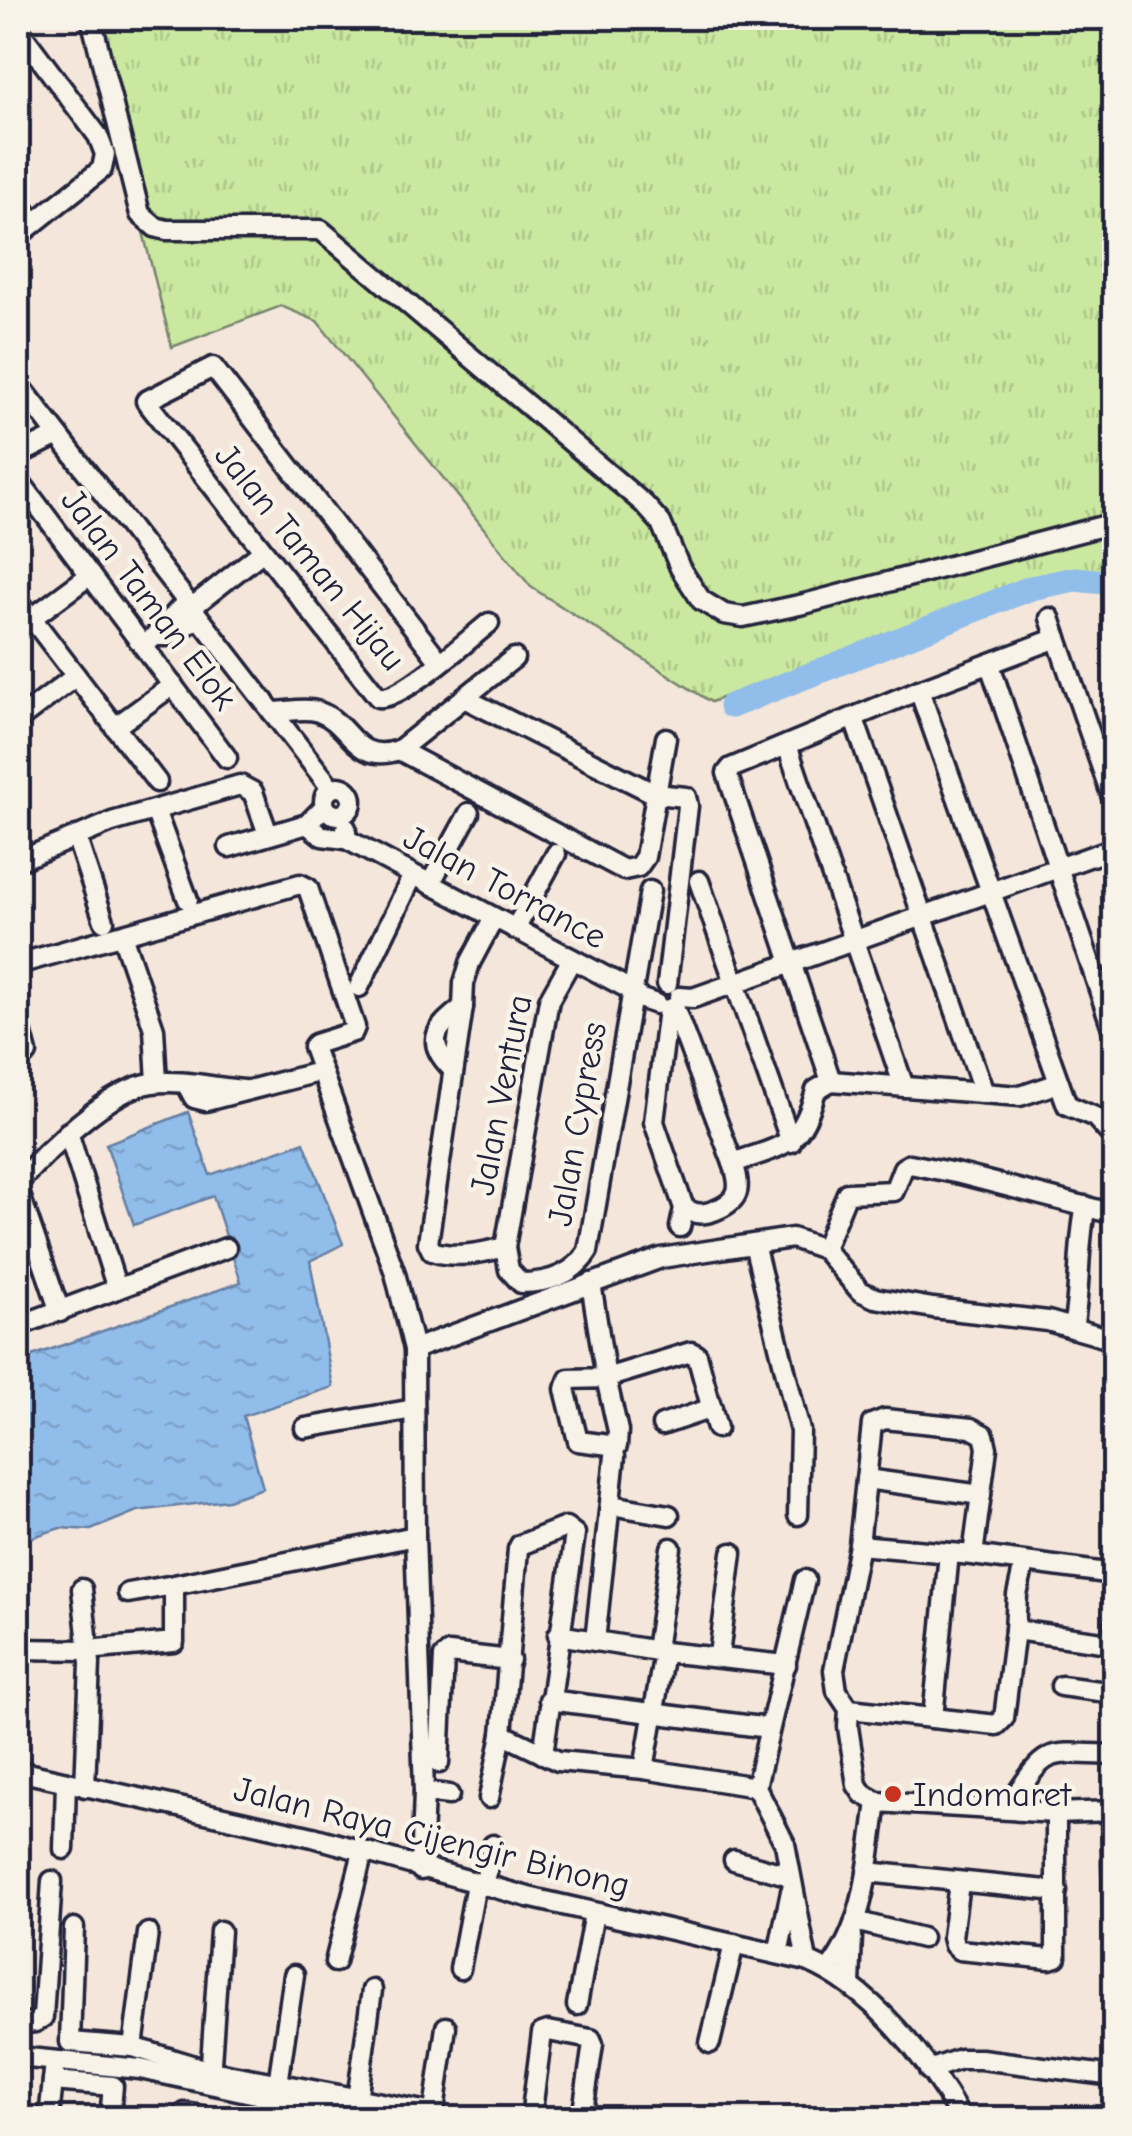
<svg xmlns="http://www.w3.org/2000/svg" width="1132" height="2136" viewBox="0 0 1132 2136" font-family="'Comic Neue',sans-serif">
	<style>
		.grass { fill: url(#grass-tufts); stroke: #76856d; stroke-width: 2.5 }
		.water { fill: url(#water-ripples); stroke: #657fa4; stroke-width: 2.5 }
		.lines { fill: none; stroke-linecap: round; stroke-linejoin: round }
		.river { stroke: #91bdea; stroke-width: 25 }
		.minor-casing { stroke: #22223b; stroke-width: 25 }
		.minor { stroke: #f7f3e8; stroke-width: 18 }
		.poi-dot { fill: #c8321e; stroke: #f7f3e8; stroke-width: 4 }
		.labels { text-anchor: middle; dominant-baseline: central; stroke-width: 9; stroke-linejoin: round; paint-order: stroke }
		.street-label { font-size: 35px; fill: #22223b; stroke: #f7f3e8 }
		.poi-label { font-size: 35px; fill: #22223b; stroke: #f7f3e8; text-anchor: start }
	</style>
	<defs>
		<pattern id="grass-tufts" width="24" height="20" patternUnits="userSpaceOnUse" patternTransform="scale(2.5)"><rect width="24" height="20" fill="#cae89f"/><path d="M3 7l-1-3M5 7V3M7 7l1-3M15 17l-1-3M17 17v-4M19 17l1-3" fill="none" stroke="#adc78a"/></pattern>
		<pattern id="water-ripples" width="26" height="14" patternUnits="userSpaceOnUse" patternTransform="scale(2.5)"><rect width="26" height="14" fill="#91bdea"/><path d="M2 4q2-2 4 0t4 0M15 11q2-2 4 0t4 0" fill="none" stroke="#7da2ca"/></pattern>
	</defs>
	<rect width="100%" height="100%" fill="#f4e6da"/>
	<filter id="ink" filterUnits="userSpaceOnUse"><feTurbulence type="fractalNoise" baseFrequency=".01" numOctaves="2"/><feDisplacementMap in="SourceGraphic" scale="20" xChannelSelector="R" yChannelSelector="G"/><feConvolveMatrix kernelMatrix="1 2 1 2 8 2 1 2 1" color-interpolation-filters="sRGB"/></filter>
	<g filter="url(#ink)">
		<polygon class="grass" points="89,18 1114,18 1114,577 1050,578 989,595 711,702 531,587 317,321 281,306 172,347"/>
		<polygon class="water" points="188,1112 210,1175 304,1142 343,1244 310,1261 333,1387 243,1416 263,1488 228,1500 137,1511 91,1530 60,1528 18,1542 18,1361 241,1282 213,1196 134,1225 106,1144"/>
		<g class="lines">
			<polyline class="river" points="731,706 1031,588 1075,579 1114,583"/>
			<g class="minor-casing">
				<g id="minor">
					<polyline points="91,18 140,214 155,227 167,230 321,230 644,504 661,523 680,568 701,600 724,614 743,617 804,604 1114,523"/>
					<polyline points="18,29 98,136 105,154 102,169 18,236"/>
					<polyline points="18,201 34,223"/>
					<polyline points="18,383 331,788"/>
					<polyline points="18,455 58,435"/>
					<polyline points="18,479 227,758"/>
					<polyline points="18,600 157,782"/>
					<polyline points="191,608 262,552"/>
					<polyline points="32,618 90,575"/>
					<polyline points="1050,618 1114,803"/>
					<polyline points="156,636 168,636 199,618"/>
					<path d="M143 646C160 634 171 616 187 602"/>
					<path d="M440 662 213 367 146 401 378 697C400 702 469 639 489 623"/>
					<polyline points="990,665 1114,1034"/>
					<polyline points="919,690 1067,1105 1095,1117 1114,1138"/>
					<polyline points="464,698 655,794 686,797 688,806 667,984"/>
					<path d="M272 712C286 712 306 707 319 712 352 724 353 765 399 750L624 870 638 867 645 857 666 738"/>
					<polyline points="854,719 984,1093"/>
					<polyline points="18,720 76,676"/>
					<polyline points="115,727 173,685"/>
					<polyline points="787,745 904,1087"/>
					<polyline points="399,750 514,658"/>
					<circle cx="338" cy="801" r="14"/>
					<polyline points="155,810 188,900"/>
					<polyline points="307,824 322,836 346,839 346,828"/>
					<polyline points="76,836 104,921"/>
					<polyline points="346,839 633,991 639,998 656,1004"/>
					<polyline points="229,847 307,824 324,807"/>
					<polyline points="18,861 112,822 240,785 253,792 268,834"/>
					<polyline points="699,881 791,1142"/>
					<polyline points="430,884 469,813"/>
					<path d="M494 918 470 963 464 983 463 1007 428 1243 432 1251C455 1259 482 1253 505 1247"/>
					<polyline points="515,929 556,854"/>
					<polyline points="122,935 154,1029 157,1082"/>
					<path d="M572 959 549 1000 505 1247 509 1270 521 1283C547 1283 574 1275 588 1251L650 891"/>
					<polyline points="18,964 300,884 308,888 355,1027 353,1032 315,1044 313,1047 395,1273 414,1349 415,1536 424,1792 421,1870"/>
					<polyline points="359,987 413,875"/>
					<polyline points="679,997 693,998 1114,848"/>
					<polyline points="674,1007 733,1163"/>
					<polyline points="668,1009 654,1122 684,1208 680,1227"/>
					<polyline points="18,1019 27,1053"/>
					<path d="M453 1070C424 1041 435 1029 463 1007"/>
					<polyline points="831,1081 727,773 731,768 919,690 1057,638"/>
					<polyline points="831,1081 1020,1096 1059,1083"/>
					<polyline points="187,1085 194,1098 206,1101 311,1074"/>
					<polyline points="68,1132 117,1289"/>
					<path d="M18 1183C45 1152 110 1088 152 1083 181 1079 215 1088 244 1090"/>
					<polyline points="18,1189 60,1312"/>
					<path d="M684 1208C696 1215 703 1215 716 1210 740 1200 742 1188 733 1163 784 1145 801 1147 816 1090L831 1081"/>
					<polyline points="754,1244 800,1431 798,1515"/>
					<polyline points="824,1249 847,1193 894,1191 903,1168 910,1164 960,1174 1114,1214"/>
					<polyline points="591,1283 606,1378 618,1431 617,1446 578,1441 565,1389 569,1379 606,1378 691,1352 697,1355 717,1428"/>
					<polyline points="18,1326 226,1248"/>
					<path d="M1073 1328C1081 1287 1077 1246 1086 1206"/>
					<polyline points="414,1349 661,1258 792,1238 824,1249 860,1291 875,1298 933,1308 1048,1321 1114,1340"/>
					<polyline points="662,1425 712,1408"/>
					<polyline points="305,1428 414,1409"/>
					<polyline points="866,1479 981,1495"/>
					<polyline points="611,1505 669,1515"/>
					<polyline points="859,1545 973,1555 1114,1574"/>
					<polyline points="973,1555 987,1448 984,1435 971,1428 885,1419 872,1424 859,1545 834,1670 837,1691 849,1709 848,1727 857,1785 863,1794 877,1802 1056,1813 1114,1811"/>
					<polyline points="1024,1564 1017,1595 1015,1630 1102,1642 1111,1640 1114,1625"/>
					<polyline points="174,1585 415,1536"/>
					<polyline points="82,1589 90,1663 85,1787"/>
					<polyline points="558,1635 664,1652 786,1665"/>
					<polyline points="595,1641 615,1456"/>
					<polyline points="18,1649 87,1650 174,1642 174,1585 128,1593"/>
					<polyline points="656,1650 671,1548"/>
					<polyline points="719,1655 732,1553"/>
					<polyline points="1061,1686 1114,1693"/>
					<polyline points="549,1700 769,1728"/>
					<polyline points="849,1709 997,1725 1004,1718 1015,1630"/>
					<polyline points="933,1718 949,1553"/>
					<polyline points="502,1734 558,1761 644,1769 756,1787 785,1844 807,1961"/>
					<polyline points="439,1763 444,1657 449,1653 510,1660"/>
					<polyline points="644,1769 664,1652"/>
					<path d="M18 1771 313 1837 528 1897 807 1961C870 1987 928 2059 961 2118"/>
					<polyline points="756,1787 805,1580"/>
					<polyline points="424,1792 449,1795"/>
					<polyline points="489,1798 502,1734 518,1549 520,1545 566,1527 575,1534 543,1754"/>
					<path d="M1007 1808C1049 1747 1040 1752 1114 1755"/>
					<polyline points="1111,1811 1114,1949"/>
					<polyline points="64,1849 66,1782"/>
					<polyline points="734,1860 790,1876"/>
					<polyline points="867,1872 1057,1891"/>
					<polyline points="959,1883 952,1937 954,1945 959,1950 1050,1959 1056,1957 1056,1813"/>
					<polyline points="484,1886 493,1845"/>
					<polyline points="855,1921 922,1938"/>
					<polyline points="74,1928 70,2042 133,2047 211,2071 434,2113"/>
					<polyline points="778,1954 791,1891"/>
					<polyline points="335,1962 363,1852"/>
					<polyline points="460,1969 476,1884"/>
					<path d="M829 1970C866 1924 869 1858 877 1802"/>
					<polyline points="850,1985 852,1935"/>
					<polyline points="577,2005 594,1913"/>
					<polyline points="18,2024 35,2022 43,2017 52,1881"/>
					<polyline points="710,2043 734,1944"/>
					<polyline points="133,2047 148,1933"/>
					<polyline points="18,2057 140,2069 368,2118"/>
					<polyline points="929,2070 960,2059 981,2059 1114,2076"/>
					<polyline points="210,2078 220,1931"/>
					<polyline points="53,2081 113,2086 110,2118"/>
					<polyline points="278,2084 294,1975"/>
					<polyline points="357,2100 372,1990"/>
					<polyline points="49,2118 54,2071"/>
					<polyline points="181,2118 185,2113 215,2118"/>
					<polyline points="261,2118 268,2096"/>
					<polyline points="433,2118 446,2027"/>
					<polyline points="531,2118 542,2033 548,2031 591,2039 593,2044 582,2118"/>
				</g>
			</g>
			<use href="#minor" class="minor"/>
		</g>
	</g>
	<circle class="poi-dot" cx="893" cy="1794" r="10"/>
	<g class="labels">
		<g class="street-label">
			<text transform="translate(310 557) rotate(51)">Jalan Taman Hijau</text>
			<text transform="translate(149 599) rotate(53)">Jalan Taman Elok</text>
			<text transform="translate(505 887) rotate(28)">Jalan Torrance</text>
			<text transform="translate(501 1095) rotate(-79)">Jalan Ventura</text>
			<text transform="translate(577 1124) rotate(-80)">Jalan Cypress</text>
			<text transform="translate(432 1837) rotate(14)">Jalan Raya Cijengir Binong</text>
		</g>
		<g class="poi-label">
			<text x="913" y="1794">Indomaret</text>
		</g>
	</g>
	<rect width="1132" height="2136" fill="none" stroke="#f7f3e8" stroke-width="60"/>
	<rect x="30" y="30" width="1072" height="2076" fill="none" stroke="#22223b" stroke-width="4" filter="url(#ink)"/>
</svg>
